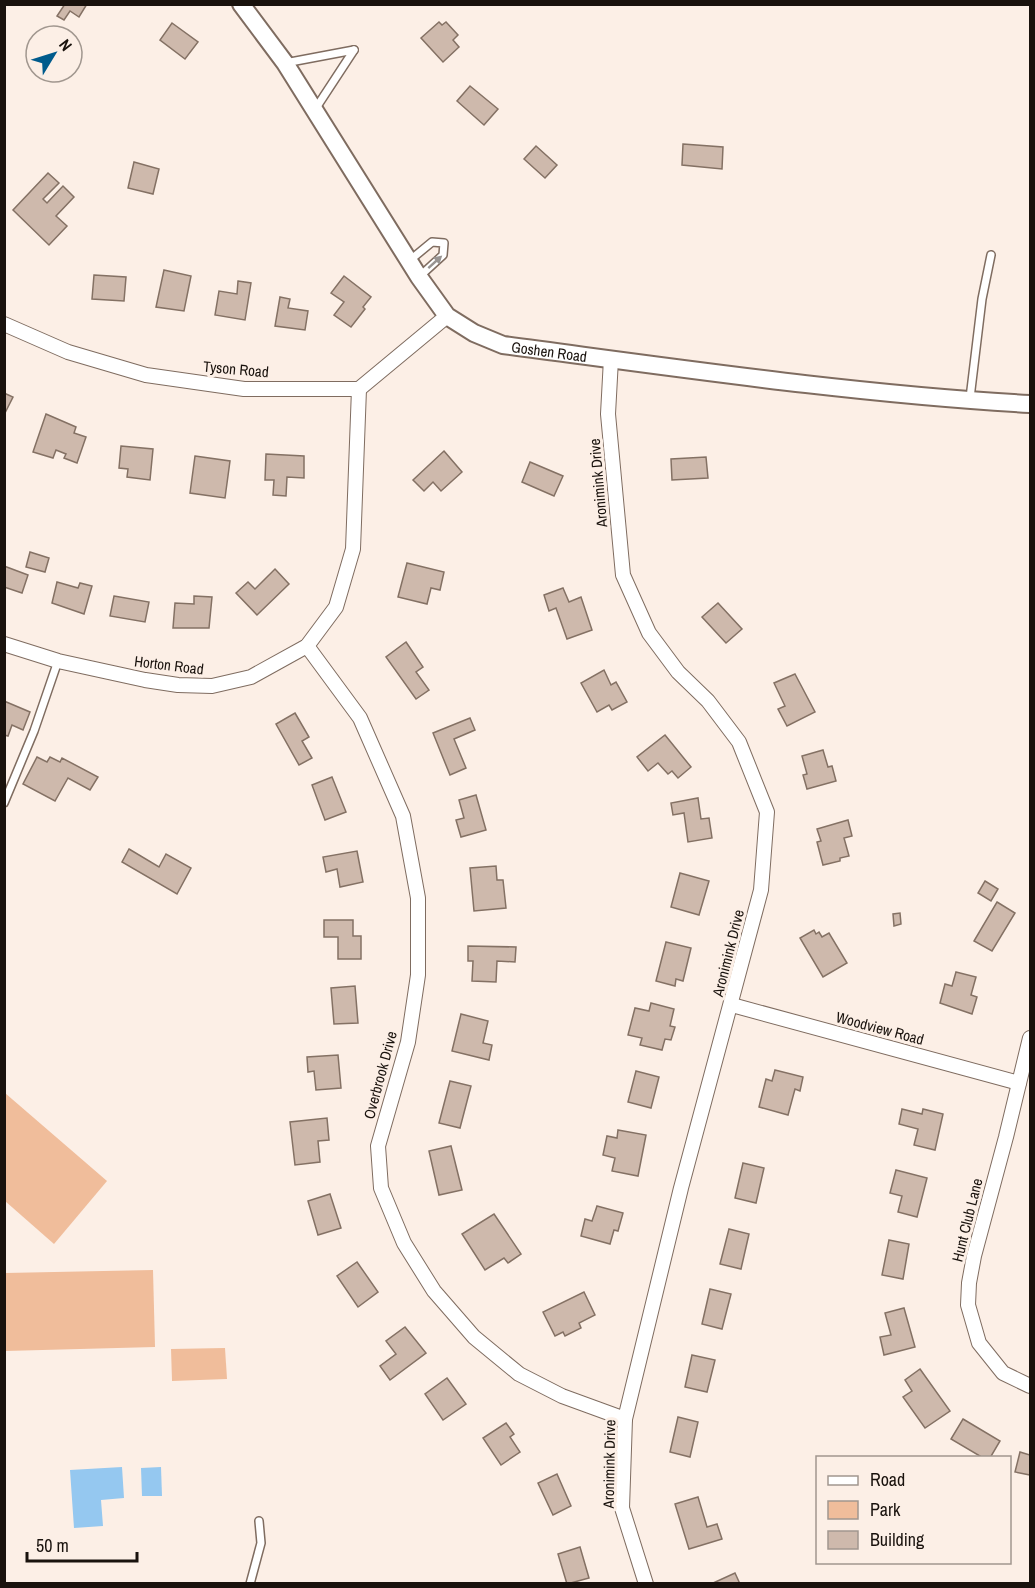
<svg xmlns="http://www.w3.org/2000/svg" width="1035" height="1588" viewBox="0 0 1035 1588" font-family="'Archivo Narrow',sans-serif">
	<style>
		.green { fill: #f0bd9b }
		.water { fill: #95c8f0 }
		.building { fill: #ceb9ac; stroke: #847164; stroke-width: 1.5 }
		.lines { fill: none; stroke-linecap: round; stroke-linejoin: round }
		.service-casing { stroke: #7f6c60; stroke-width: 10 }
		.minor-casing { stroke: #7f6c60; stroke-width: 16 }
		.tertiary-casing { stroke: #7f6c60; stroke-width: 20 }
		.service { stroke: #fff; stroke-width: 7 }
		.minor { stroke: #fff; stroke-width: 14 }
		.tertiary { stroke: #fff; stroke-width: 16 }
		.oneway { fill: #989492 }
		.labels { text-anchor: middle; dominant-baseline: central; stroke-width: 6; stroke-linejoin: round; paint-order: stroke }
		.street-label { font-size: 15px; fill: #19120d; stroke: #fcefe6 }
	</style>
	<rect width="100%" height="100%" fill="#fcefe6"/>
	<g class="green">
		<polygon points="5,1093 107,1181 54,1244 5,1201"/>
		<polygon points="153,1270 155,1347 5,1351 5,1273"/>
		<polygon points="225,1348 227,1379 172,1381 171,1349"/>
	</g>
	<g class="water">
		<polygon points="122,1467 124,1498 101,1500 103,1526 74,1528 70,1470"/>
		<polygon points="161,1467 162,1496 142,1496 141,1468"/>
	</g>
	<g class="building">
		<polygon points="65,4 87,4 79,17 70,11 64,20 57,16"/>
		<polygon points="439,22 442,25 446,22 458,35 453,40 459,47 443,62 421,38"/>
		<polygon points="172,23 198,42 185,59 160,40"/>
		<polygon points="470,86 498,109 484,125 457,101"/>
		<polygon points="683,144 723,147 722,169 682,165"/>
		<polygon points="536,146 557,165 545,178 524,159"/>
		<polygon points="134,162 159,169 153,194 128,188"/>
		<polygon points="48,173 59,183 43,199 47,203 63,186 74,197 56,216 67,226 49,245 13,210"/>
		<polygon points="164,270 191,276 184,311 156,307"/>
		<polygon points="94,275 126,277 124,301 92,299"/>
		<polygon points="344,276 371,297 363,307 365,309 351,327 334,315 344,302 331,293"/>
		<polygon points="238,281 251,283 245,320 215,315 219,291 237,294"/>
		<polygon points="280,297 290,299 288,308 308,311 305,330 275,326"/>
		<polygon points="4,393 13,397 4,415"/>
		<polygon points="46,414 76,427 74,433 86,437 77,463 64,458 66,454 56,450 53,458 33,452"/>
		<polygon points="121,446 153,449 150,480 127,477 128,469 119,468"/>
		<polygon points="444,451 462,472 441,491 433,482 424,491 413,480"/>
		<polygon points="266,454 304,456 304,478 287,477 286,496 273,495 274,480 265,480"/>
		<polygon points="195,456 230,461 225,498 190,493"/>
		<polygon points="706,457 708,478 672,480 671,459"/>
		<polygon points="530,462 563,476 554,496 522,482"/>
		<polygon points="30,552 49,558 45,572 26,567"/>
		<polygon points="407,563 444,572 440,590 431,588 427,604 398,597"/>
		<polygon points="4,566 28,575 22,593 4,587"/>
		<polygon points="275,569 289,584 257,615 236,593 248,582 255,589"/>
		<polygon points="57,582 78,588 80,583 92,586 84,614 52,603"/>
		<polygon points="563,588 569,602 581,597 592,630 567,639 556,608 549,611 544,595"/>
		<polygon points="114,596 149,602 145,622 110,616"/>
		<polygon points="194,596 212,597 209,628 173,628 175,603 194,604"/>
		<polygon points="718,603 742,629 726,643 702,617"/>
		<polygon points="406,642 423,667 416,672 429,690 416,699 386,657"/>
		<polygon points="604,670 611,685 616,682 627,702 612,710 609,705 597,712 581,683"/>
		<polygon points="795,674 815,712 787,726 778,709 785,706 774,683"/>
		<polygon points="4,701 30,712 23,730 12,725 8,736 4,735"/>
		<polygon points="295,713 309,737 302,741 312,758 299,765 276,724"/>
		<polygon points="470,718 475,730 454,739 466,768 450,775 433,733"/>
		<polygon points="665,735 691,767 678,778 672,771 668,774 658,763 648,771 637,757"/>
		<polygon points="823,750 828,767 832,766 836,781 807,789 803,775 807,774 802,756"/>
		<polygon points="37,757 47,762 50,757 60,762 62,758 98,777 90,790 68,778 55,801 23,784"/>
		<polygon points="332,777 346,812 325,820 312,785"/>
		<polygon points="476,795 486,830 461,837 456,820 464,818 459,800"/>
		<polygon points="698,798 701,819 709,818 712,838 688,842 684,813 673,815 671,803"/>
		<polygon points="848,820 852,836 844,838 849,856 840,858 840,861 823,865 817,842 821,841 817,829"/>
		<polygon points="129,849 159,867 166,854 191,868 177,894 122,862"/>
		<polygon points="357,851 363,882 340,887 337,869 326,872 323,857"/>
		<polygon points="496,866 497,880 503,880 506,908 474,911 470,868"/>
		<polygon points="680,873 709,881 699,915 671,907"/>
		<polygon points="985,881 998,889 991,901 978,893"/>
		<polygon points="997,902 1015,913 992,951 974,941"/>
		<polygon points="900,913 901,924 894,926 893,914"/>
		<polygon points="324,920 353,920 353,936 361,936 361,959 338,959 338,937 324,937"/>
		<polygon points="814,930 816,934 819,932 822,937 829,933 847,963 823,977 800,938"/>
		<polygon points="666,942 691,948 683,981 676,979 675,986 656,981"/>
		<polygon points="468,946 516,947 515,962 497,961 496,982 472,981 473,961 468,961"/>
		<polygon points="956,972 976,977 971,995 977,997 972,1014 940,1003 945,984 952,986"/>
		<polygon points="355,986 358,1023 334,1024 331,988"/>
		<polygon points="651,1003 674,1009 670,1026 675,1027 671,1040 665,1039 662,1050 640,1045 642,1038 628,1035 635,1008 649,1011"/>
		<polygon points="461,1014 488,1021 483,1043 492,1045 489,1060 452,1051"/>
		<polygon points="338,1055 341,1088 316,1090 314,1071 308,1072 307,1057"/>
		<polygon points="775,1070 803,1077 800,1091 795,1089 788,1115 759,1107 766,1079 772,1081"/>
		<polygon points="636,1071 659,1077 651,1108 628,1102"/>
		<polygon points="450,1081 471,1086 460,1128 439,1123"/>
		<polygon points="902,1109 922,1114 923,1109 943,1114 935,1150 914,1145 918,1129 899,1124"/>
		<polygon points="327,1118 329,1140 318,1141 320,1162 295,1165 290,1122"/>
		<polygon points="618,1130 646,1135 638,1176 612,1171 615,1158 603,1155 607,1136 617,1138"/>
		<polygon points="451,1146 462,1190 439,1195 429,1151"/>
		<polygon points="743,1163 764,1168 756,1203 735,1198"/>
		<polygon points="896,1170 927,1178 917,1217 898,1212 902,1196 890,1193"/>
		<polygon points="330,1194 341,1228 318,1235 308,1201"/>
		<polygon points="597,1206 623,1213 618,1231 614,1230 610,1244 581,1236 585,1219 592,1221"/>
		<polygon points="494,1214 521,1254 508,1263 504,1258 485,1270 462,1234"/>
		<polygon points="729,1229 749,1234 741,1269 720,1264"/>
		<polygon points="889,1240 909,1244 903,1279 882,1275"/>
		<polygon points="357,1262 378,1292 358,1307 337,1276"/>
		<polygon points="710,1289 731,1294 722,1329 702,1324"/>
		<polygon points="584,1292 595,1315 579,1323 581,1328 565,1336 563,1332 555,1336 543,1312"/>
		<polygon points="904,1308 915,1347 884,1355 880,1337 891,1335 885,1313"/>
		<polygon points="405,1327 426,1353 390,1380 380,1366 396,1354 386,1341"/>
		<polygon points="692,1355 715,1360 707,1392 685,1387"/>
		<polygon points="920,1369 950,1411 925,1428 903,1397 912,1391 905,1380"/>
		<polygon points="447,1378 466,1404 443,1420 425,1394"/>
		<polygon points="678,1417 698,1422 690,1457 670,1452"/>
		<polygon points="963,1419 1000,1441 990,1458 979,1458 980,1456 951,1439"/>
		<polygon points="506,1423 514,1434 510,1437 520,1452 501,1465 483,1438"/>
		<polygon points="1020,1452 1030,1455 1030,1475 1015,1472"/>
		<polygon points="557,1474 571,1506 553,1515 538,1483"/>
		<polygon points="698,1497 707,1527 717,1524 722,1539 689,1549 675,1504"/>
		<polygon points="580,1547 589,1578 567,1584 558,1554"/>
		<polygon points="735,1573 740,1584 711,1584"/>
	</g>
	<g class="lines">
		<g class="service-casing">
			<g id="service">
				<polyline points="285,63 354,50"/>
				<polyline points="316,108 354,50"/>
				<polyline points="409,261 432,242 444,243 443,255 419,277"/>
				<polyline points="970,398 982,299 991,255"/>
				<polyline points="4,803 34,731 58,661"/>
				<polyline points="250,1584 261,1543 259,1521"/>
			</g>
		</g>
		<g class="minor-casing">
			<g id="minor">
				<polyline points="4,324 68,352 146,375 244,389 359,389 447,316"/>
				<polyline points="611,359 608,414 623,575 649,633 678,672 708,701 739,742 767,812 761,890 681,1188 625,1419 622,1508 646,1584"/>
				<polyline points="4,644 58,661 145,680 178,685 212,686 251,677 307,646 336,607 353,549 359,389"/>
				<polyline points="307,646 360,718 403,816 418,898 418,975 408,1042 378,1146 381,1188 404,1243 434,1291 474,1337 519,1374 562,1396 625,1419"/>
				<polyline points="732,1005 1019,1083"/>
				<polyline points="1030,1038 1006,1137 974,1256 969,1283 968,1305 979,1343 1003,1373 1030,1386"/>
			</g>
		</g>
		<g class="tertiary-casing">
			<g id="tertiary">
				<path id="s1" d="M241 4 285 63 419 277 447 316 474 333 503 345C678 368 854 394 1030 404"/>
			</g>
		</g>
		<use href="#service" class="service"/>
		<use href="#minor" class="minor"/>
		<use href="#tertiary" class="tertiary"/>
	</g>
	<defs><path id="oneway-solid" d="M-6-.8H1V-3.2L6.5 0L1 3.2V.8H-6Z" transform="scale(1.5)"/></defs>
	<use class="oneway" href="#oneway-solid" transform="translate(435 262) rotate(-42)"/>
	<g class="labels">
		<g class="street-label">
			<text stroke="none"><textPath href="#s1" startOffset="484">Goshen Road</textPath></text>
			<text transform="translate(236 369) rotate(5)">Tyson Road</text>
			<text transform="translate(598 483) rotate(-95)">Aronimink Drive</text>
			<text transform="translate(169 665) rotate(7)">Horton Road</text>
			<text transform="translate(728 953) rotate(-76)">Aronimink Drive</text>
			<text transform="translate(880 1028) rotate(15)">Woodview Road</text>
			<text transform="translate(380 1075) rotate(-75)">Overbrook Drive</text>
			<text transform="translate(967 1220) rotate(-76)">Hunt Club Lane</text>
			<text transform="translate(609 1464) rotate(-89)">Aronimink Drive</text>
		</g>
	</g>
	<rect width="1035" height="1588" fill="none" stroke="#19120d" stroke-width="12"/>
	<rect x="816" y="1456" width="195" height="108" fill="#fcefe6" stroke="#a1978f" stroke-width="1.5"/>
	<rect x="828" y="1476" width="30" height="9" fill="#ffffff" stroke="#a1978f" stroke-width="1.5"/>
	<text x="870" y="1486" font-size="18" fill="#19120d">Road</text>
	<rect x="828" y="1501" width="30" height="18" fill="#f0bd9b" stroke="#a1978f" stroke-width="1.5"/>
	<text x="870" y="1516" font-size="18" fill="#19120d">Park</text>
	<rect x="828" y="1531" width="30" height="18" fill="#ceb9ac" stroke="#a1978f" stroke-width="1.5"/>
	<text x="870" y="1546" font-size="18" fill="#19120d">Building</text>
	<g transform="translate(54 54) rotate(52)"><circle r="28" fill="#fcefe6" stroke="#a1978f" stroke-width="1.5"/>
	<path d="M0-4.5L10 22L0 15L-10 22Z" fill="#005b8c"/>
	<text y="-9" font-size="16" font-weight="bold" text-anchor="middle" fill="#19120d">N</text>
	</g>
	<path d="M27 1552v9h110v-9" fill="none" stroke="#19120d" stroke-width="3"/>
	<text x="36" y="1552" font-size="18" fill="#19120d" stroke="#fcefe6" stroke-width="4.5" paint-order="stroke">50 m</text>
</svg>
